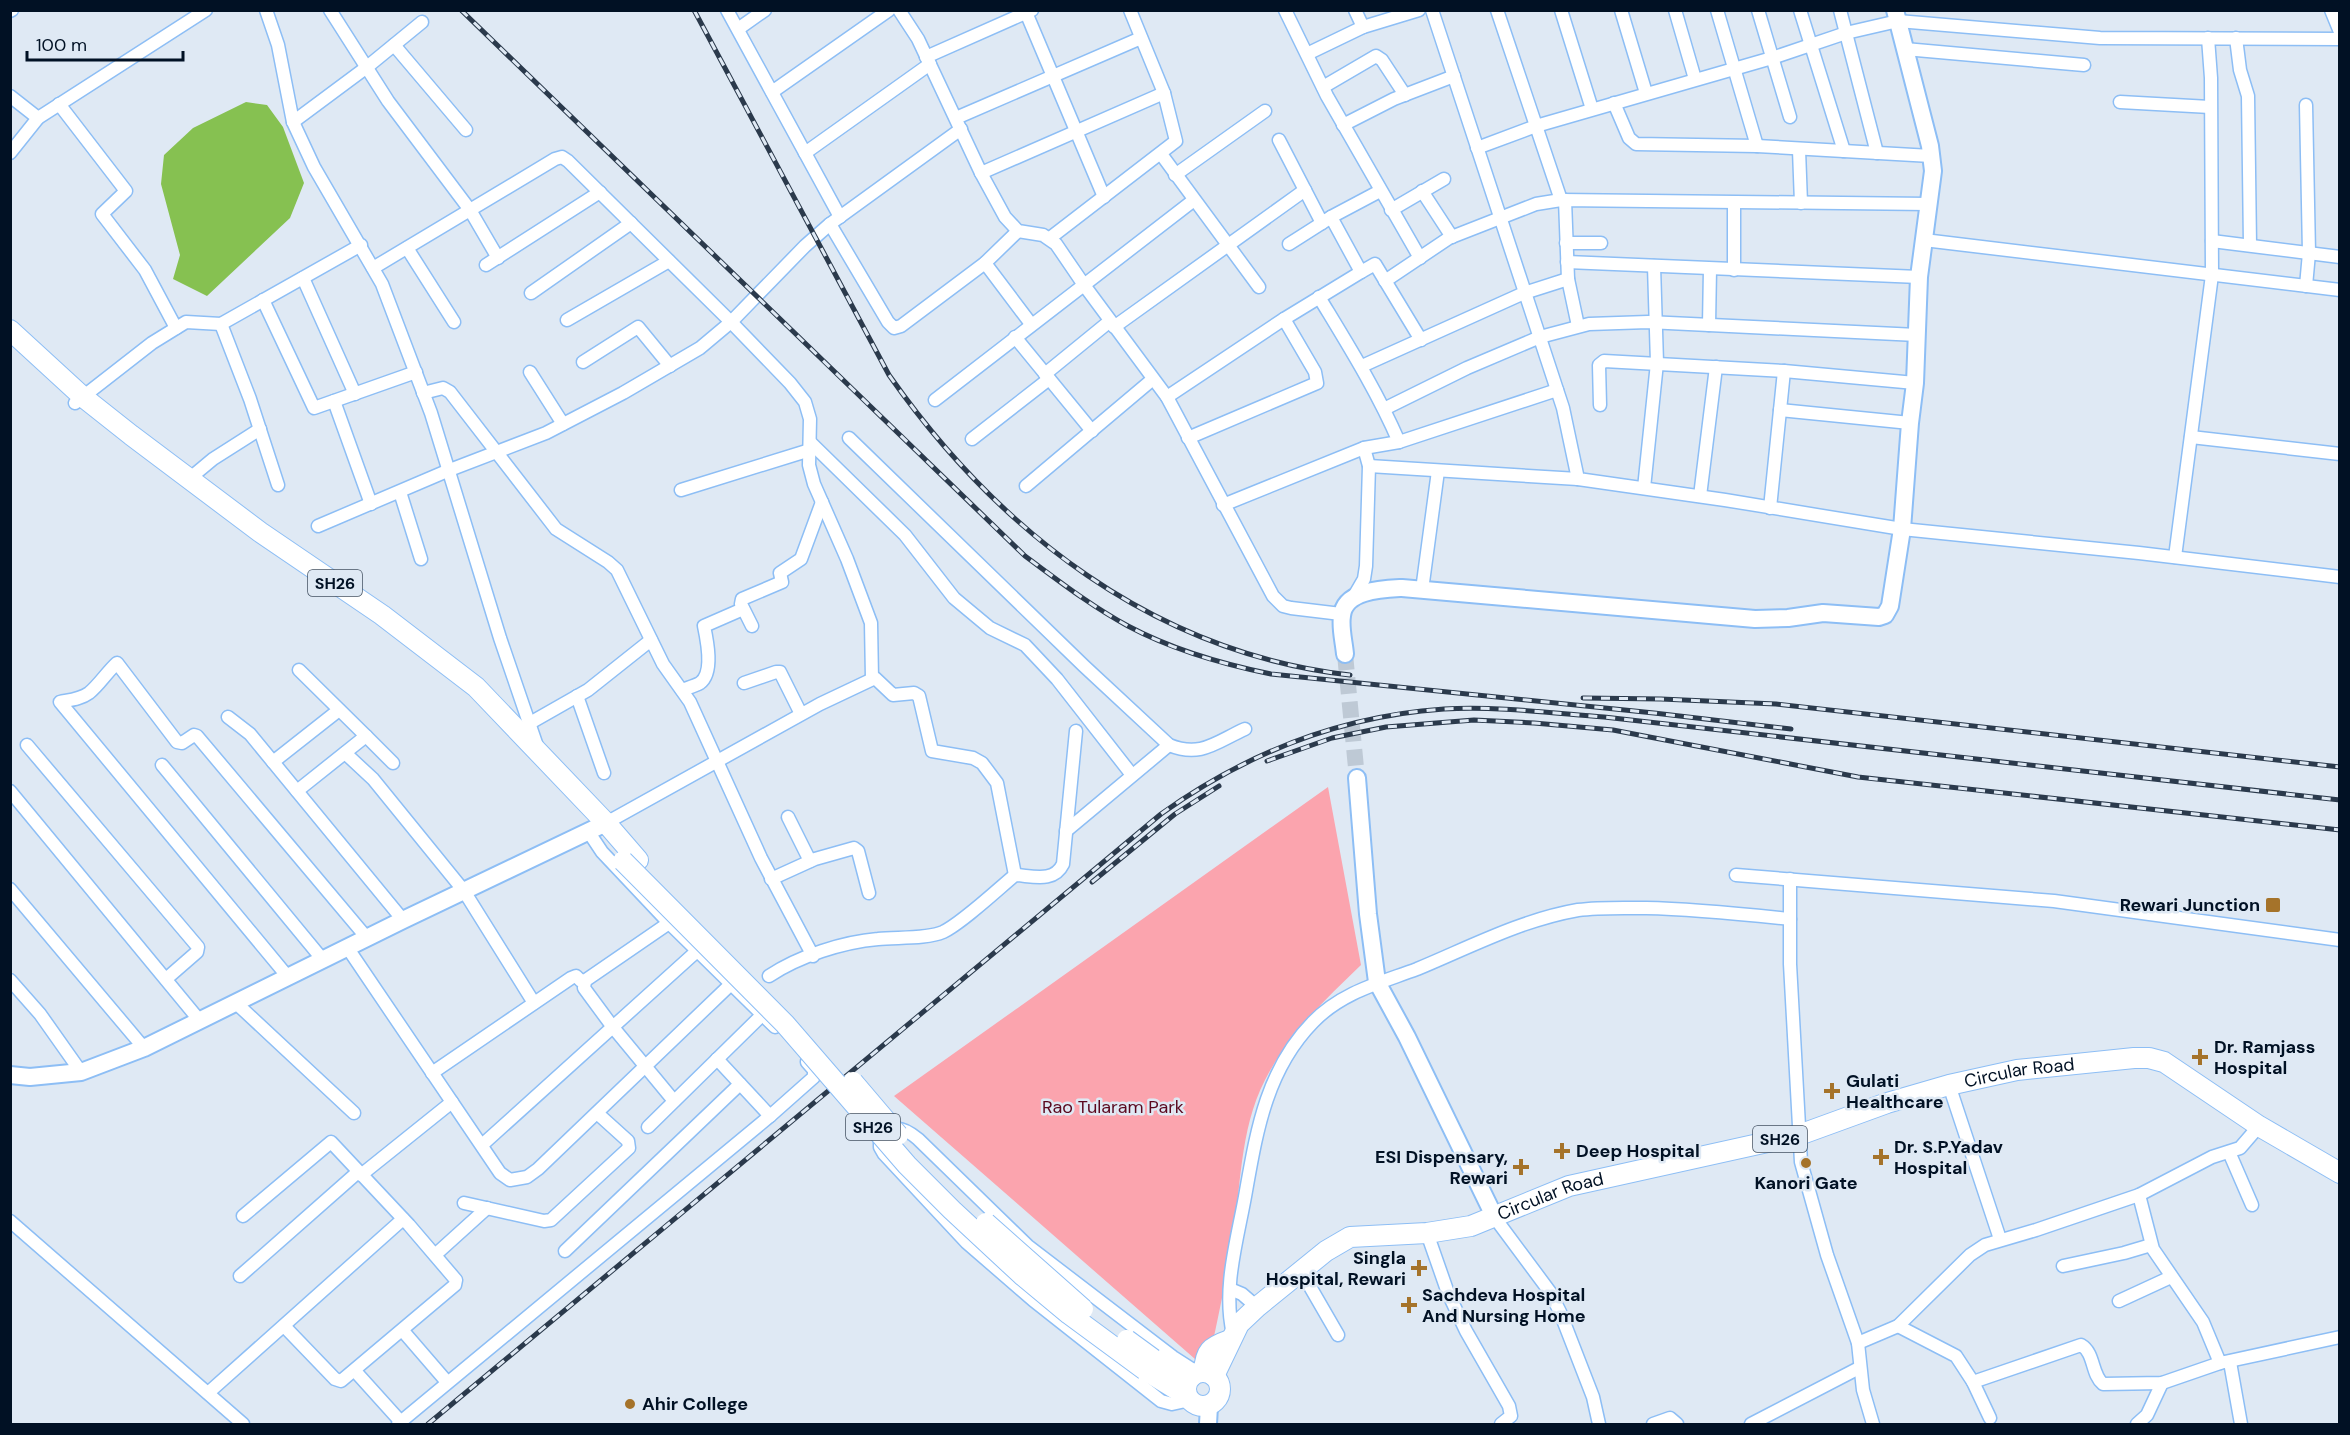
<svg xmlns="http://www.w3.org/2000/svg" width="2350" height="1435" viewBox="0 0 2350 1435" font-family="'DM Sans',sans-serif">
	<style>
		.green { fill: #fba4ae }
		.water { fill: #86c151 }
		.lines { fill: none; stroke-linecap: round; stroke-linejoin: round }
		.secondary-tunnel { stroke: #bec9d5; stroke-width: 16; stroke-dasharray: 16 8; stroke-linecap: butt }
		.street-casing { stroke: #8dbef5; stroke-width: 15 }
		.secondary-casing { stroke: #8dbef5; stroke-width: 20 }
		.primary-casing { stroke: #8dbef5; stroke-width: 22 }
		.street { stroke: #fff; stroke-width: 12 }
		.secondary { stroke: #fff; stroke-width: 16 }
		.primary { stroke: #fff; stroke-width: 20 }
		.rail-casing { stroke: #2b3a4c; stroke-width: 5 }
		.rail { stroke: #dfe9f4; stroke-width: 3; stroke-dasharray: 9; stroke-linecap: butt }
		.primary-bridge-casing { stroke: #8dbef5; stroke-width: 22; stroke-linecap: butt }
		.primary-bridge { stroke: #fff; stroke-width: 20 }
		.poi-dot { fill: #a5732a; stroke: #dfe9f4; stroke-width: 2 }
		.labels { text-anchor: middle; dominant-baseline: central; stroke-width: 5; stroke-linejoin: round; paint-order: stroke }
		.shield { fill: #dfe9f4; stroke: #445262; stroke-width: 1.5 }
		.shield-label { font-size: 16px; font-weight: bold; fill: #011124 }
		.poi-label { font-size: 18px; font-weight: bold; fill: #011124; stroke: #dfe9f4; text-anchor: start }
		.street-label { font-size: 18px; fill: #011124; stroke: #dfe9f4 }
		.park-label { font-size: 18px; fill: #5a081f; stroke: #dfe9f4 }
	</style>
	<rect width="100%" height="100%" fill="#dfe9f4"/>
	<path class="green" d="M1328 787 1361 965C1324 1001 1289 1033 1265 1080 1239 1130 1241 1191 1232 1245 1225 1286 1216 1326 1208 1366L1195 1359 894 1096Z"/>
	<polygon class="water" points="246,102 267,105 283,127 304,183 290,218 207,296 173,279 180,255 161,184 164,155 193,128"/>
	<g class="lines">
		<polyline class="secondary-tunnel" points="1345,654 1357,778"/>
		<g class="street-casing">
			<g id="street">
				<polyline points="266,10 278,45 293,122 314,167 382,284 431,413 500,638 538,749"/>
				<polyline points="330,10 388,101 470,210 498,258"/>
				<polyline points="727,10 840,217"/>
				<polyline points="899,10 918,39 981,173 1005,217 1018,231 1043,235 1056,244 1084,285 1167,397 1273,596 1283,606 1291,608 1341,614"/>
				<polyline points="1025,10 1104,197"/>
				<polyline points="1285,10 1327,96 1420,258"/>
				<polyline points="1355,10 1363,27"/>
				<polyline points="1432,10 1563,408 1578,479 1725,500 1902,529 2139,553 2340,577"/>
				<polyline points="1497,10 1561,200"/>
				<polyline points="1561,10 1592,109"/>
				<polyline points="1621,10 1646,93"/>
				<polyline points="1675,10 1695,79"/>
				<polyline points="1717,10 1757,146"/>
				<polyline points="1758,10 1790,117"/>
				<polyline points="1800,10 1844,151"/>
				<polyline points="1840,10 1877,153"/>
				<polyline points="2331,10 2340,32"/>
				<polyline points="10,11 12,10"/>
				<polyline points="738,29 765,10"/>
				<polyline points="2236,38 2240,70 2248,96 2250,245"/>
				<polyline points="394,45 466,130"/>
				<polyline points="1905,49 2084,65"/>
				<polyline points="1307,54 1363,27 1419,10"/>
				<polyline points="926,57 1032,10"/>
				<polyline points="1323,87 1376,56 1382,60 1405,95"/>
				<polyline points="772,92 889,10"/>
				<polyline points="10,96 38,118"/>
				<polyline points="2120,102 2210,107"/>
				<polyline points="1614,103 1629,138 1636,144 1757,146 1931,156"/>
				<polyline points="59,104 126,191 102,214 145,270 176,328"/>
				<polyline points="956,118 1141,38"/>
				<polyline points="293,122 367,67 422,22"/>
				<polyline points="1343,125 1394,99 1454,76"/>
				<polyline points="1279,140 1322,223 1331,217 1361,272 1375,264 1421,340"/>
				<polyline points="1477,148 1536,126 1772,58 1846,33 1898,21 2100,38 2340,39"/>
				<polyline points="1799,150 1801,203"/>
				<polyline points="10,153 38,118 206,10"/>
				<polyline points="805,153 930,64"/>
				<polyline points="1161,154 1259,287"/>
				<polyline points="981,173 1164,93"/>
				<polyline points="1175,175 1265,111"/>
				<polyline points="1422,191 1452,237"/>
				<polyline points="1565,200 1568,279 1578,326"/>
				<polyline points="1734,203 1734,270"/>
				<polyline points="1391,210 1444,179"/>
				<polyline points="1331,217 1380,191"/>
				<polyline points="830,224 888,322 894,328 901,326 985,263 1018,231"/>
				<polyline points="1050,238 1176,141 1164,93 1130,10"/>
				<polyline points="1924,240 2340,290"/>
				<polyline points="2212,241 2340,257"/>
				<polyline points="1566,243 1601,243"/>
				<polyline points="1289,244 1322,223"/>
				<polyline points="407,248 454,322"/>
				<polyline points="1567,262 1919,277"/>
				<polyline points="985,263 1031,324"/>
				<polyline points="486,265 600,192"/>
				<polyline points="373,268 555,159 562,157 568,161 731,322 790,383 805,402 810,419 809,465 814,484 847,559 871,623 872,679"/>
				<polyline points="303,278 355,394"/>
				<polyline points="1385,281 1449,238 1536,204 1561,200 1929,204"/>
				<polyline points="2306,286 2309,253 2306,105"/>
				<polyline points="531,293 631,223"/>
				<path d="M1319 297C1348 345 1377 391 1399 442"/>
				<polyline points="263,300 314,408 416,372"/>
				<polyline points="567,320 669,261"/>
				<polyline points="221,324 250,399 278,485"/>
				<polyline points="1709,325 1710,269"/>
				<polyline points="1114,327 1305,190"/>
				<polyline points="1015,337 1092,431"/>
				<polyline points="583,362 638,327 670,366"/>
				<polyline points="1362,366 1524,293 1568,279"/>
				<polyline points="530,372 563,424"/>
				<polyline points="1045,374 1110,321"/>
				<polyline points="423,393 443,388 450,392 556,529 608,562 617,570 663,664 690,702 761,858 813,956"/>
				<polyline points="1167,397 1284,319 1361,272"/>
				<polyline points="935,400 1194,200"/>
				<polyline points="334,401 371,504"/>
				<polyline points="75,403 152,343 186,322 221,324 361,245"/>
				<polyline points="1600,405 1599,365 1604,361 1784,371 1915,383"/>
				<polyline points="1384,409 1467,368 1540,337 1589,324 1648,322 1917,335"/>
				<polyline points="1780,410 1910,423"/>
				<polyline points="2191,437 2340,454"/>
				<path d="M849 438 1084 666 1169 745C1201 758 1216 742 1245 729"/>
				<polyline points="1188,438 1317,383 1315,372 1284,319"/>
				<polyline points="972,439 1049,379"/>
				<polyline points="810,442 905,535 954,598 990,628 1025,645 1057,679 1132,775"/>
				<polyline points="1369,466 1578,479"/>
				<polyline points="189,479 213,459 260,429"/>
				<polyline points="1026,486 1153,379"/>
				<polyline points="1644,488 1657,363 1654,266"/>
				<polyline points="681,490 810,450"/>
				<polyline points="400,492 421,559"/>
				<polyline points="1700,496 1716,367"/>
				<polyline points="1223,505 1364,448 1399,442 1557,390"/>
				<polyline points="1770,508 1784,371"/>
				<polyline points="318,526 447,471 546,433 623,393 700,348 731,322 805,246 830,224 961,129"/>
				<polyline points="2175,557 2212,275 2211,78 2208,38"/>
				<polyline points="1422,590 1438,471"/>
				<polyline points="1353,598 1364,579 1366,566 1369,466 1364,448"/>
				<polyline points="752,626 741,604 742,599 782,582 780,573 801,559 822,502"/>
				<polyline points="744,683 776,672 780,672 801,714"/>
				<path d="M682 690C687 688 695 686 700 683 714 673 707 640 704 626L743 609"/>
				<polyline points="577,696 604,773"/>
				<polyline points="228,717 250,734 403,920"/>
				<polyline points="530,723 588,690 651,640"/>
				<polyline points="366,736 393,763"/>
				<polyline points="27,745 198,947 197,952 166,979"/>
				<polyline points="345,753 373,779 464,891 534,1003"/>
				<polyline points="273,762 339,710"/>
				<polyline points="162,765 323,960"/>
				<polyline points="10,791 200,1021"/>
				<polyline points="297,791 366,736 299,670"/>
				<polyline points="788,817 810,861"/>
				<polyline points="606,823 820,704 875,678 893,695 914,693 919,696 932,751 973,758 982,763 997,783 1015,875"/>
				<polyline points="588,831 602,852 669,923 775,1027"/>
				<polyline points="1066,831 1169,745"/>
				<polyline points="1736,875 2054,901 2340,940"/>
				<polyline points="771,879 815,859 854,848 858,851 869,893"/>
				<polyline points="1790,879 1790,964 1801,1162 1827,1255 1858,1343 1863,1390 1873,1424"/>
				<polyline points="10,889 144,1048"/>
				<polyline points="347,947 500,1173 510,1180 527,1177 538,1169 731,984"/>
				<path d="M769 976C799 956 843 942 878 939 896 937 927 939 943 932 962 923 997 890 1015 875 1033 876 1054 883 1063 864L1076 731"/>
				<path d="M288 977 60 702C70 700 81 699 89 693 99 685 107 672 117 663L177 742 182 743 194 735 197 736 367 938"/>
				<polyline points="10,980 40,1014 81,1072"/>
				<polyline points="585,981 584,988 612,1026 674,1101"/>
				<polyline points="236,1003 354,1113"/>
				<polyline points="717,1059 770,1116"/>
				<polyline points="432,1073 571,978 576,976 581,981 586,980 669,923"/>
				<polyline points="1949,1085 2000,1239"/>
				<polyline points="648,1127 762,1015"/>
				<path d="M894 1129C902 1127 912 1134 918 1139L1028 1246 1173 1357 1198 1373"/>
				<polyline points="880,1138 880,1147 884,1154 966,1242 1033,1300 1161,1401 1172,1404 1190,1400"/>
				<polyline points="482,1145 697,951"/>
				<polyline points="2229,1152 2252,1205"/>
				<polyline points="361,1175 452,1102"/>
				<polyline points="2139,1195 2153,1249 2203,1322 2220,1363"/>
				<polyline points="464,1203 544,1221 551,1220 629,1148 628,1141 597,1113"/>
				<polyline points="243,1216 331,1142 409,1225 456,1280 455,1285 341,1381 335,1379 284,1326"/>
				<polyline points="1495,1218 1550,1292 1560,1312 1593,1397 1599,1424"/>
				<polyline points="10,1221 243,1424"/>
				<polyline points="1427,1233 1448,1293 1466,1331 1509,1406 1511,1416 1501,1424"/>
				<polyline points="565,1251 740,1084"/>
				<polyline points="435,1255 487,1208"/>
				<polyline points="2063,1266 2124,1253 2151,1245"/>
				<polyline points="1301,1271 1338,1335"/>
				<polyline points="240,1276 358,1172"/>
				<polyline points="1230,1289 1242,1294 1257,1307"/>
				<polyline points="2119,1301 2171,1277"/>
				<polyline points="1898,1326 1956,1356 1973,1382 1990,1418"/>
				<polyline points="403,1331 447,1382"/>
				<path d="M1233 1334C1222 1287 1238 1238 1246 1191 1257 1129 1267 1069 1313 1022 1342 992 1380 983 1417 969 1470 947 1521 920 1578 910 1600 907 1624 908 1646 908 1694 909 1742 914 1790 919"/>
				<polyline points="1858,1343 1898,1326 1970,1255 1985,1245 2036,1230 2139,1195 2212,1157 2240,1148 2259,1126"/>
				<polyline points="2230,1362 2241,1424"/>
				<polyline points="355,1371 401,1422"/>
				<path d="M1973 1382 2081 1345C2095 1353 2091 1374 2103 1384L2162 1383 2220 1363 2340 1337"/>
				<polyline points="208,1393 403,1219"/>
				<polyline points="398,1424 770,1116 814,1077 814,1070 807,1062"/>
				<polyline points="1653,1424 1670,1418 1677,1424"/>
				<polyline points="1751,1424 1859,1368"/>
				<polyline points="2137,1424 2147,1415 2162,1383"/>
			</g>
		</g>
		<g class="secondary-casing">
			<g id="secondary">
				<path d="M1345 654C1344 642 1340 628 1342 616 1344 590 1383 589 1402 588L1755 619 1788 618 1823 613 1879 617 1885 615 1890 606 1902 529 1910 423 1915 383 1919 277 1933 171 1930 146 1895 10"/>
				<polyline points="1357,778 1368,914 1377,982 1407,1037 1495,1218"/>
				<polyline points="10,1075 30,1077 81,1072 144,1048 403,920 606,823"/>
				<polyline points="1208,1424 1209,1406"/>
			</g>
		</g>
		<g class="primary-casing">
			<g id="primary">
				<polyline points="10,330 83,397 131,435 260,532 382,615 476,687 606,823 638,860"/>
				<polyline points="1153,1359 1180,1374 1191,1377"/>
				<polyline points="1145,1370 1187,1396"/>
				<circle cx="1203" cy="1389" r="17"/>
				<path d="M1204 1372C1205 1351 1210 1347 1230 1340"/>
				<path id="s1" d="M1214 1376 1239 1324 1257 1307 1326 1251 1350 1237 1427 1233 1471 1226 1569 1186 1799 1135 1887 1103 1949 1085 2017 1070 2134 1058H2149L2164 1062 2259 1126 2340 1173"/>
			</g>
		</g>
		<use href="#street" class="street"/>
		<use href="#secondary" class="secondary"/>
		<use href="#primary" class="primary"/>
		<g class="rail-casing">
			<g id="rail">
				<path d="M461 10 1025 556C1059 581 1091 606 1128 626 1173 650 1222 664 1271 674L1654 713 1791 729"/>
				<path d="M694 10 889 375C999 532 1155 653 1350 675"/>
				<polyline points="1583,698 1661,699 1776,704 2340,767"/>
				<polyline points="1267,761 1332,738 1386,727 1474,720 1534,723 1613,730 1858,777 2340,830"/>
				<polyline points="1092,882 1175,814 1219,786"/>
				<path d="M428 1424 1161 814C1245 754 1339 716 1444 709 1497 706 1551 713 1604 717L2340 800"/>
			</g>
		</g>
		<use href="#rail" class="rail"/>
		<g class="primary-bridge-casing">
			<g id="primary-bridge">
				<polyline points="623,861 785,1024 907,1165 952,1210 1022,1275 1069,1314 1145,1370"/>
				<polyline points="853,1082 898,1135"/>
				<polyline points="986,1223 1083,1309"/>
				<polyline points="1127,1340 1153,1359"/>
			</g>
		</g>
		<use href="#primary-bridge" class="primary-bridge"/>
	</g>
	<g class="poi-dot">
		<rect x="2265" y="897" width="16" height="16" rx="3"/>
		<path d="M2197 1048h6v6h6v6h-6v6h-6v-6h-6v-6h6z"/>
		<path d="M1829 1082h6v6h6v6h-6v6h-6v-6h-6v-6h6z"/>
		<path d="M1559 1142h6v6h6v6h-6v6h-6v-6h-6v-6h6z"/>
		<path d="M1878 1148h6v6h6v6h-6v6h-6v-6h-6v-6h6z"/>
		<circle cx="1806" cy="1163" r="6"/>
		<path d="M1518 1158h6v6h6v6h-6v6h-6v-6h-6v-6h6z"/>
		<path d="M1416 1259h6v6h6v6h-6v6h-6v-6h-6v-6h6z"/>
		<path d="M1406 1296h6v6h6v6h-6v6h-6v-6h-6v-6h6z"/>
		<circle cx="630" cy="1404" r="6"/>
	</g>
	<g class="labels">
		<g class="shield">
			<rect x="308" y="570" width="54" height="26" rx="4.5"/>
			<rect x="846" y="1114" width="54" height="26" rx="4.5"/>
			<rect x="1753" y="1126" width="54" height="26" rx="4.5"/>
		</g>
		<g class="shield-label">
			<text x="335" y="583">SH26</text>
			<text x="873" y="1127">SH26</text>
			<text x="1780" y="1139">SH26</text>
		</g>
		<g class="poi-label">
			<text x="2260" y="905" text-anchor="end">Rewari Junction</text>
			<text x="2214" y="1047">Dr. Ramjass<tspan x="2214" dy="21">Hospital</tspan></text>
			<text x="1846" y="1081">Gulati<tspan x="1846" dy="21">Healthcare</tspan></text>
			<text x="1894" y="1147">Dr. S.P.Yadav<tspan x="1894" dy="21">Hospital</tspan></text>
			<text x="1576" y="1151">Deep Hospital</text>
			<text x="1508" y="1157" text-anchor="end">ESI Dispensary,<tspan x="1508" dy="21">Rewari</tspan></text>
			<text x="1806" y="1183" text-anchor="middle">Kanori Gate</text>
			<text x="1406" y="1258" text-anchor="end">Singla<tspan x="1406" dy="21">Hospital, Rewari</tspan></text>
			<text x="1422" y="1295">Sachdeva Hospital<tspan x="1422" dy="21">And Nursing Home</tspan></text>
			<text x="642" y="1404">Ahir College</text>
		</g>
		<g class="street-label">
			<text stroke="none"><textPath href="#s1" startOffset="892">Circular Road</textPath></text>
			<text stroke="none"><textPath href="#s1" startOffset="406">Circular Road</textPath></text>
		</g>
		<g class="park-label">
			<text x="1113" y="1107">Rao Tularam Park</text>
		</g>
	</g>
	<rect width="2350" height="1435" fill="none" stroke="#011124" stroke-width="24"/>
	<path d="M27 51v9h156v-9" fill="none" stroke="#011124" stroke-width="3"/>
	<text x="36" y="51" font-size="18" fill="#011124" stroke="#dfe9f4" stroke-width="4.5" paint-order="stroke">100 m</text>
</svg>
